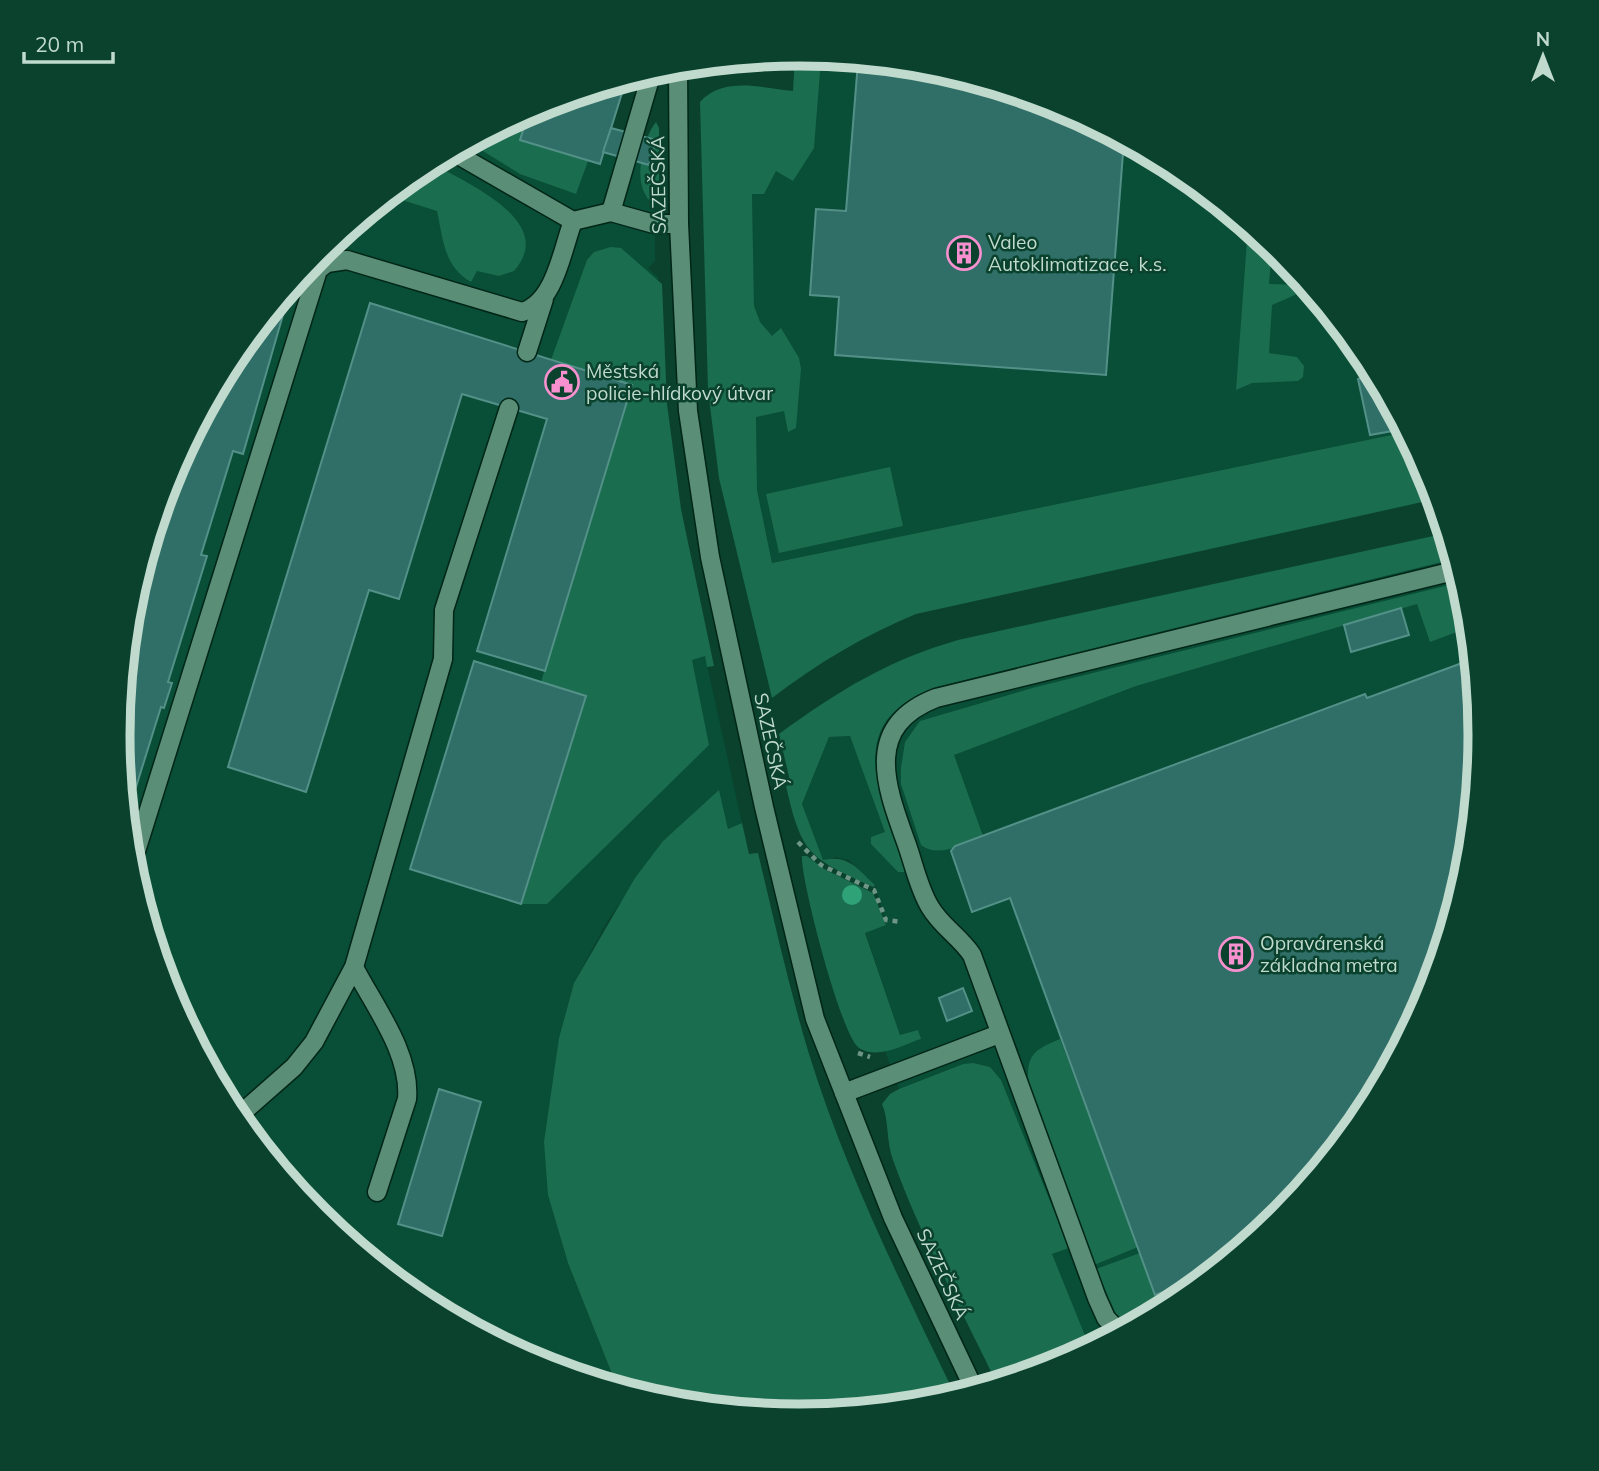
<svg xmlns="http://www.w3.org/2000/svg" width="1599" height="1471" viewBox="0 0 1599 1471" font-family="Mulish,sans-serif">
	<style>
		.built { fill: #094e37 }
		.green { fill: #1b6d4f }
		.building { fill: #306f67; stroke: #539188; stroke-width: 2 }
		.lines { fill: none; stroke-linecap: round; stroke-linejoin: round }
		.lane-casing { stroke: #002618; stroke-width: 21 }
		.street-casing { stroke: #002618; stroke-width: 21 }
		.path { stroke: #6e9585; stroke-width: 4.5; stroke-dasharray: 5 5; stroke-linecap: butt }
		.lane { stroke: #5b8e77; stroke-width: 18 }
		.street { stroke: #5b8e77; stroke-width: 18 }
		.tree { fill: #2fa278 }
		.labels { text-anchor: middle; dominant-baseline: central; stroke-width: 5; stroke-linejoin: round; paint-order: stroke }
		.street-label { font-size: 19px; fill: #c0dacd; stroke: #0a422e }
		.poi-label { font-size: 19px; fill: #c0dacd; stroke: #0a422e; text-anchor: start }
		.rim { fill: none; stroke: #c0dacd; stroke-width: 9 }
	</style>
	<rect width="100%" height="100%" fill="#0a422e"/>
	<g class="built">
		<polygon points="800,54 933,67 1061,106 1178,169 1281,254 1366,357 1406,432 772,563 757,490 750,86 793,91 795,55"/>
		<polygon points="529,111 521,140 599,164 603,152 640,162 644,194 650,201 655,201 655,261 648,268 658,277 660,400 705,656 742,823 728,829 719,791 663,841 607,922 574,983 559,1038 548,1195 568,1263 618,1389 538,1365 489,1338 444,1307 416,1298 318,1217 233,1114 170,996 131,868 118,735 233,357 318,253 421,169"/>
		<polygon points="1454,559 1468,603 1481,736 1366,1114 1281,1217 1178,1302 1096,1346 1086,1339 1052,1254 1068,1248 990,1067 963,1064 899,1089 885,1051 921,1039 900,1035 865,932 886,924 875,885 849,860 835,857 823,861 802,804 829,737 850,736 862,766 894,709 912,696 937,687"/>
	</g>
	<g class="green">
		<path d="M795 57 821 59 814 148 793 181 776 171 764 194H752L754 306 760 322 772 336 781 328 799 358 801 369 796 428 788 432 784 411 756 417 757 490 772 563 1406 432 1429 475 1436 499 916 614C863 636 818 663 772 698L719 478 708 390 700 102C723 76 763 88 793 91Z"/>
		<polygon points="529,111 520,140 588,161 576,194 520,174 470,143"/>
		<path d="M656 122 659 128V195L656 200 650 201C632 184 642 139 656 122Z"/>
		<path d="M432 163C467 184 558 221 514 271L499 276 477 271 471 282C444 267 443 239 437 211L389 196Z"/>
		<polygon points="1248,227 1272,246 1269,284 1300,285 1295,295 1272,305 1269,353 1297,357 1304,366 1303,377 1298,381 1252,383 1236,390"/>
		<polygon points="611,247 621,248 662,284 667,404 681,509 714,666 707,667 705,656 692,660 709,745 547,904 521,904 586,696 541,682 632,385 551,360 587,260 594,252"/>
		<polygon points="890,467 903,526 779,553 766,494"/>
		<path d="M1447 533 1454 559 937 687C838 722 882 797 907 869L905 872H898L871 844V837L885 832 850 736 829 737 802 804 823 860C848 854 858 869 875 885L873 887C809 857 802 856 786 786L791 785 779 734C838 691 888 660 958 640Z"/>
		<path d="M1461 582 1470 627 1430 642 1417 604 1136 686 954 755 983 836C965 843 938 859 921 845L901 784V768L905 742 920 721 1036 687Z"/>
		<path d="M719 790 728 829 742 823 749 854 758 853C774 920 789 988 809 1054 846 1173 902 1285 956 1397L932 1404 799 1417 666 1404 618 1389 568 1263 548 1195 544 1142 559 1038 574 983 635 878 663 841Z"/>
		<path d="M802 856H807L824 869 873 893 886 925 865 933 900 1035 918 1030 921 1039C902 1045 878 1060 859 1048 842 1038 800 878 802 856Z"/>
		<path d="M1060 1039 1138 1247 1094 1265 1029 1086C1025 1056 1033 1050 1060 1039Z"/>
		<path d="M973 1063 990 1067 1001 1080 1069 1248 1052 1254 1086 1338 1096 1346 1060 1365 997 1384C962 1310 921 1238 893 1160 886 1141 889 1119 882 1104L890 1094 899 1089 963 1064Z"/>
		<polygon points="1140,1253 1161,1311 1130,1327 1116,1314 1096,1269"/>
	</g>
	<g class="building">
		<polygon points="858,62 933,67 1061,106 1124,140 1106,375 835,355 839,297 810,295 816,209 846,211"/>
		<polygon points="626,80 600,164 520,140 529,111"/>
		<polygon points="611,128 656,140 649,165 603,152"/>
		<polygon points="291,287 243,454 233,451 201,555 207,556 168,682 172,683 164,708 161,707 126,819 118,735 131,602 170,474 233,357"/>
		<polygon points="370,303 632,385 545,671 477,651 547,419 462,394 399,599 369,590 306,792 228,767"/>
		<polygon points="1376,375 1404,429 1370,435 1358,379"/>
		<polygon points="1401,608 1409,635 1351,652 1344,625"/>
		<polygon points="1473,659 1481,736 1468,869 1429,997 1366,1114 1281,1217 1212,1274 1155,1295 1010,898 972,912 951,851 955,846 1365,694 1367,698"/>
		<polygon points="474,661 586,696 521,904 410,869"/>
		<polygon points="963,988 972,1011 947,1021 939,998"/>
		<polygon points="439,1089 481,1102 442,1236 398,1224"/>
	</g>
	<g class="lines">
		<g class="lane-casing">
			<g id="lane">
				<polyline points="453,152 573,221 611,212 654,224 679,224"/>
				<polyline points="611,212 652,72"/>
				<polyline points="527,352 544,299"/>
				<path d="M131 867 318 270 327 263 347 260 522 312C555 303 562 250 573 221"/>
				<path d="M354 967C374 1006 411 1053 407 1099L377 1192"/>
				<polyline points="844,1093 999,1034"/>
				<polyline points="236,1118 294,1067 314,1042 354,967 443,659 444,610 509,408"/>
				<path d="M1120 1333 1106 1318 1097 1298 972 955C960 937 941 926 930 907 919 889 914 865 907 845 887 789 861 727 936 698L1458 570"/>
			</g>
		</g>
		<g class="street-casing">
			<polyline id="street" points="678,66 679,224 688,411 710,557 764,807 815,1019 893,1218 975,1391"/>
		</g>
		<g class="path">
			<polyline points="798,842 821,865 874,890 886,920 902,922"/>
			<polyline points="858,1053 870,1057"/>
		</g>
		<use href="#lane" class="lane"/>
		<use href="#street" class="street"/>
	</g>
	<circle class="tree" cx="852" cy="895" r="10"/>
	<defs>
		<g id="building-ring" transform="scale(1.75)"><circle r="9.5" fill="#0a422e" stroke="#f790ce" stroke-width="1.5"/><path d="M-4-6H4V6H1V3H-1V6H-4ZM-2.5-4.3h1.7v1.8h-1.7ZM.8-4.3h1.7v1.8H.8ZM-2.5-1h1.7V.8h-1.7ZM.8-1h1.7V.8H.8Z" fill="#f790ce"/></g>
		<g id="civic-ring" transform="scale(1.75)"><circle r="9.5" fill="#0a422e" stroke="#f790ce" stroke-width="1.5"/><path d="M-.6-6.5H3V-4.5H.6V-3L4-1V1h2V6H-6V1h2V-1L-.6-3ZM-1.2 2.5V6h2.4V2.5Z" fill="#f790ce"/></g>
	</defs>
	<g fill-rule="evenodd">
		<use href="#building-ring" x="964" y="253"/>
		<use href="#civic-ring" x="562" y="382"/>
		<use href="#building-ring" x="1236" y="954"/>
	</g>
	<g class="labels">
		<g class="street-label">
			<text transform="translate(658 185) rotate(-91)">SAZEČSKÁ</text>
			<text transform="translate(771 741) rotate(78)">SAZEČSKÁ</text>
			<text transform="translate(943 1274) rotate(65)">SAZEČSKÁ</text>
		</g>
		<g class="poi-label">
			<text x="988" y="242">Valeo<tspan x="988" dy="22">Autoklimatizace, k.s.</tspan></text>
			<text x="586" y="371">Městská<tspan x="586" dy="22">policie-hlídkový útvar</tspan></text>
			<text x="1260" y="943">Opravárenská<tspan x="1260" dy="22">základna metra</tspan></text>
		</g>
	</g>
	<path d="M0 0H1599V1471H0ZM130 735a669 669 0 1 1 1338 0a669 669 0 1 1-1338 0Z" fill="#0a422e" fill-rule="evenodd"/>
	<path class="rim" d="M130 735a669 669 0 1 1 1338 0a669 669 0 1 1-1338 0Z"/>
	<g transform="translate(1543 56)" stroke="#0a422e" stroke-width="5" paint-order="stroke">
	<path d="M0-5L12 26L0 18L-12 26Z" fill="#c0dacd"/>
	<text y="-10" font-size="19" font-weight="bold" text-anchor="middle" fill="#c0dacd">N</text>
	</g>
	<path d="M24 52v10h89v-10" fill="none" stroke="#c0dacd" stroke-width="3.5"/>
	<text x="35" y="52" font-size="21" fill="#c0dacd" stroke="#0a422e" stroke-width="5" paint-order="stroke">20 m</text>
</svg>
